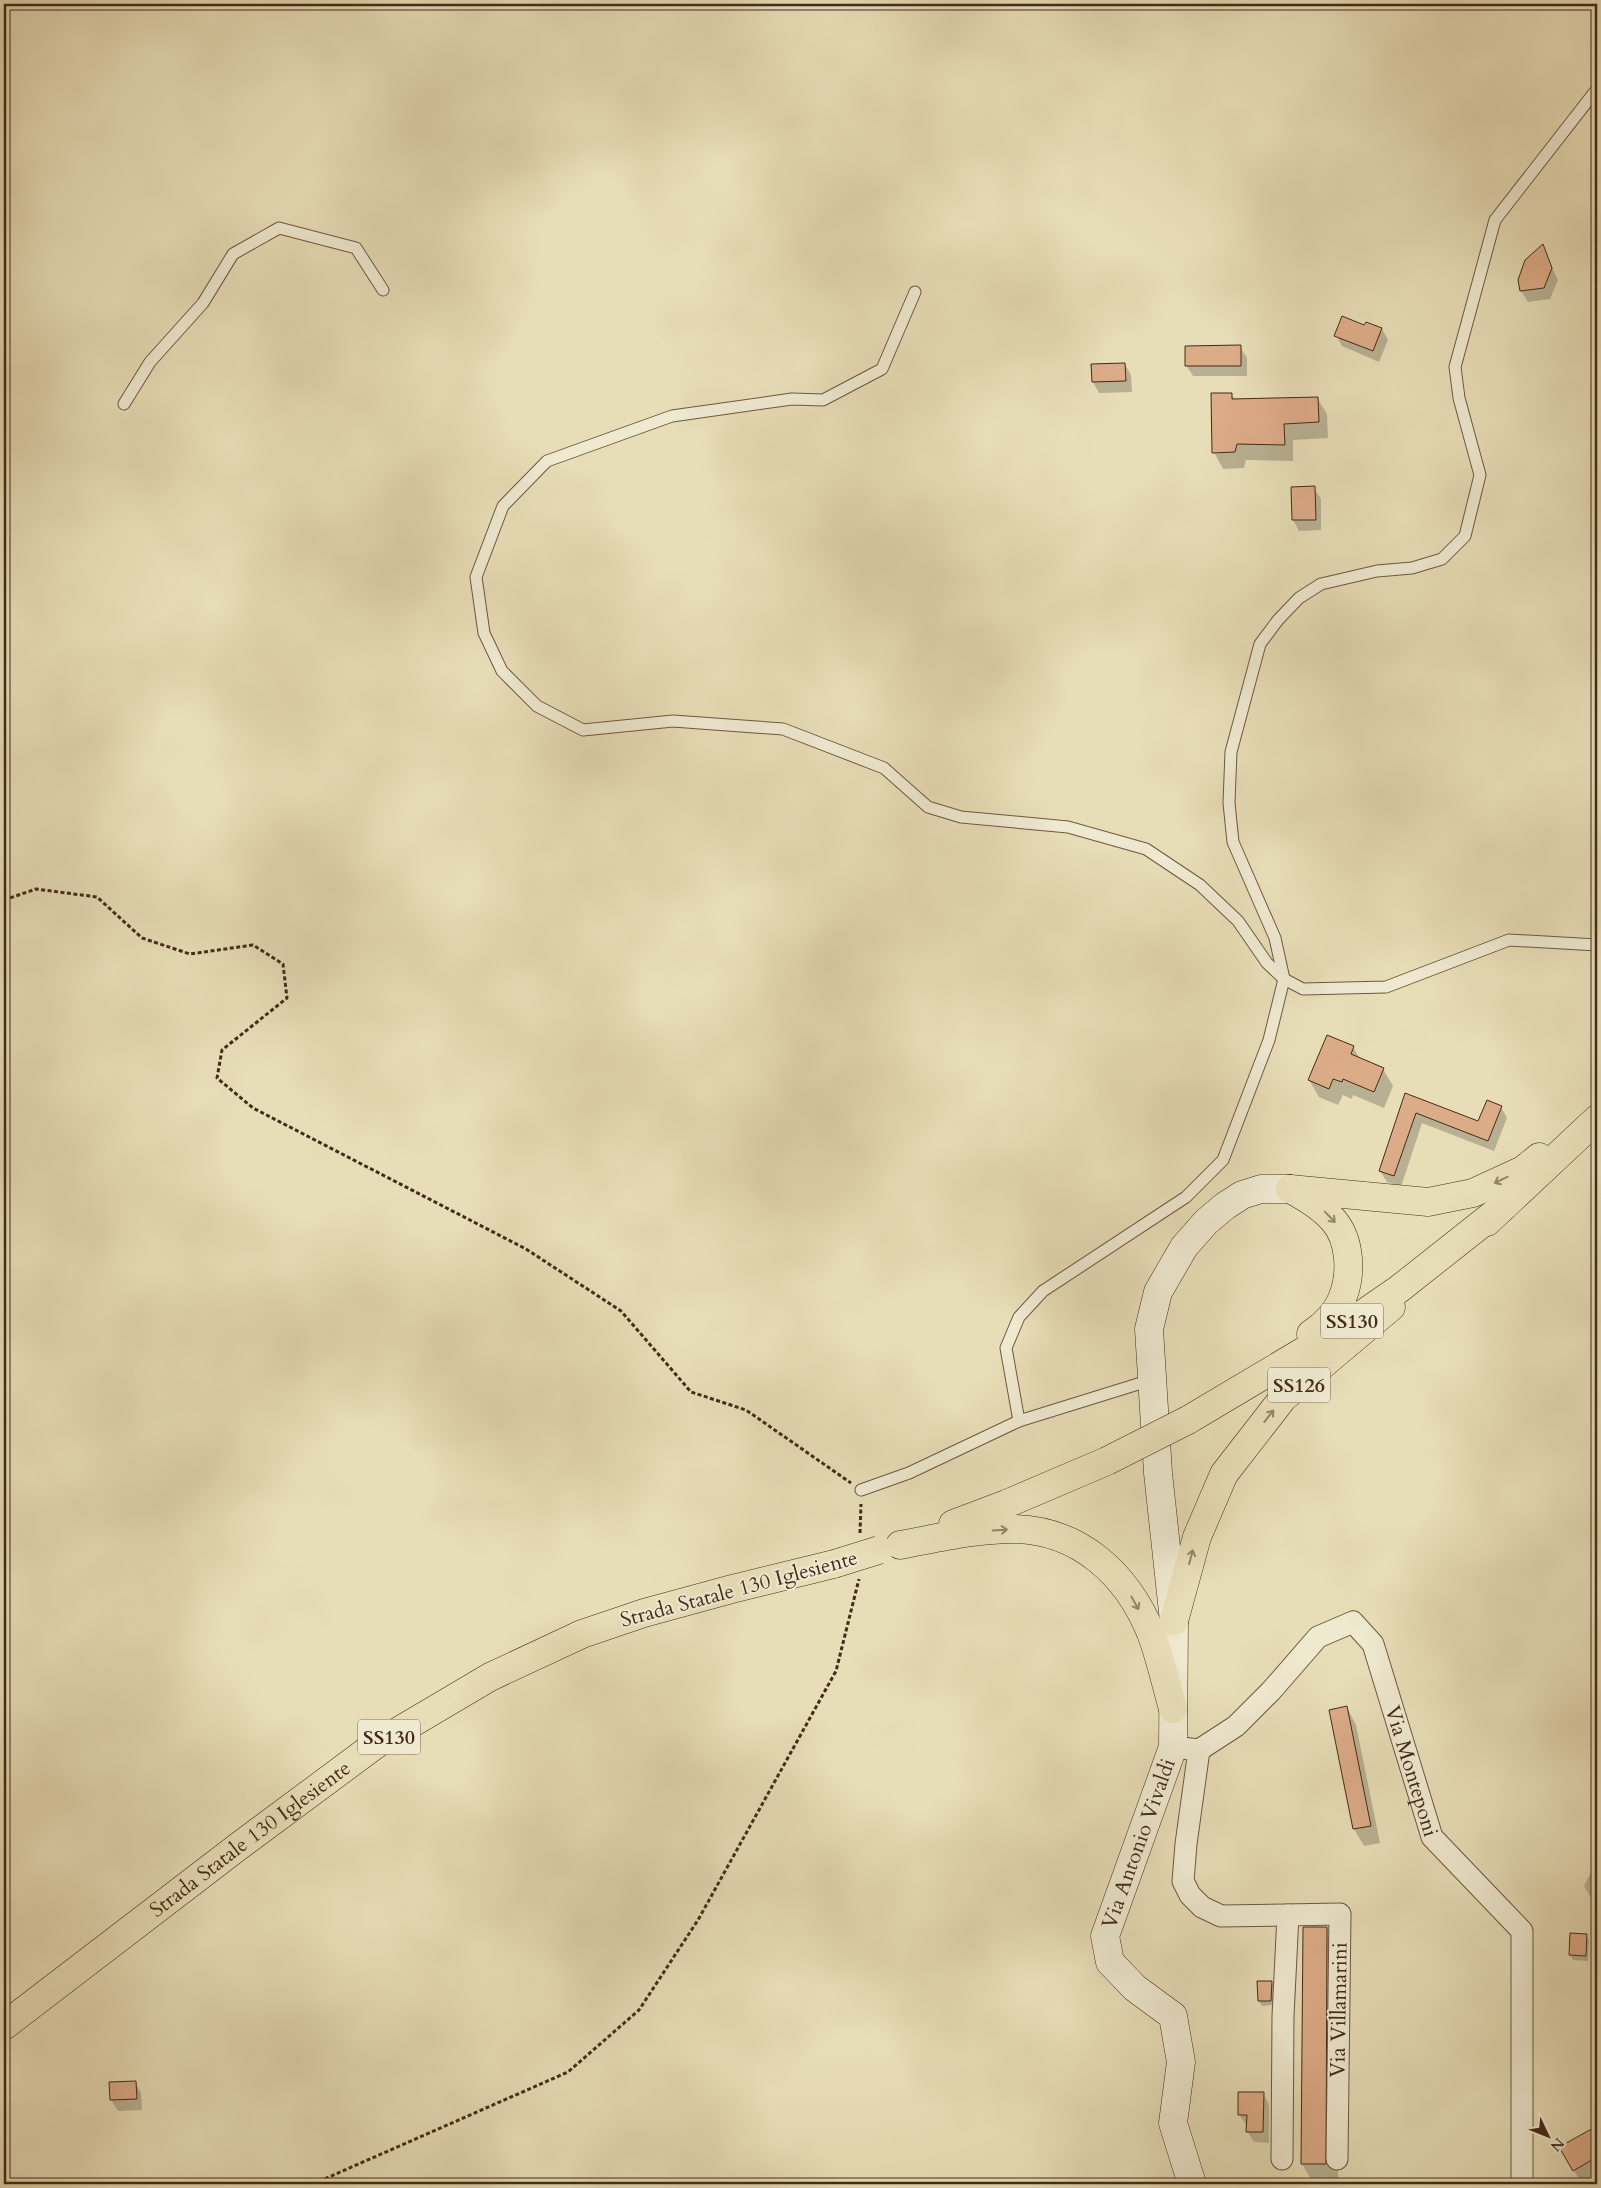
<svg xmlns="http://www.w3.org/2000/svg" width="1601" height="2188" viewBox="0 0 1601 2188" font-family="Cardo,serif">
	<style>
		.shadow { fill: #0003 }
		.building { fill: #dcac88; stroke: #442b19 }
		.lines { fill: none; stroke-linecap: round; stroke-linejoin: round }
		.service-casing { stroke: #6d5840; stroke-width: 13 }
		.minor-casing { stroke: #6d5840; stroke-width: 23 }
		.secondary-casing { stroke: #442b19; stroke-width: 29 }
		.primary-casing { stroke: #442b19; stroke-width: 29 }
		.trunk-casing { stroke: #442b19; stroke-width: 29 }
		.path { stroke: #442b19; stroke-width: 3; stroke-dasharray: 4 2.5; stroke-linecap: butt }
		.service { stroke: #efe9d0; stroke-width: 11 }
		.minor { stroke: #efe9d0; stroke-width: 21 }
		.secondary { stroke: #efe9d0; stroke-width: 28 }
		.primary { stroke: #e7ddb7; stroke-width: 28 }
		.trunk { stroke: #e7ddb7; stroke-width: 28 }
		.trunk-bridge-casing { stroke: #442b19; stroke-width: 29; stroke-linecap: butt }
		.trunk-bridge { stroke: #e7ddb7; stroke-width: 28 }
		.oneway { stroke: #968468 }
		.labels { text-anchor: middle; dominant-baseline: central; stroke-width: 4; stroke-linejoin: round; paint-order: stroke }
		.shield { fill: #efe9d0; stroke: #776450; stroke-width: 1 }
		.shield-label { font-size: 20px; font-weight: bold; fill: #442b19 }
		.street-label { font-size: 21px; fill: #442b19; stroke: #efe9d0 }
	</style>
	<rect width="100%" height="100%" fill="#e7ddb7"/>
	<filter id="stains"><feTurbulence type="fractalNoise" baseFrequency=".004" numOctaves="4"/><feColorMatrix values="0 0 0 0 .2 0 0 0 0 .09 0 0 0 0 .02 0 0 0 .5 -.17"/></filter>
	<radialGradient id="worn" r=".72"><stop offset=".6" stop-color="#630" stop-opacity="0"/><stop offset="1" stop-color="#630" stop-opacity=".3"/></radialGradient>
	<g class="shadow">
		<polygon points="1542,246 1558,280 1550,299 1528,302 1521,291 1519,280"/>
		<polygon points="1366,323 1382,329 1388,340 1379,362 1342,346 1336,335 1365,327"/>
		<polygon points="1240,347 1247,358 1247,376 1193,376 1186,365"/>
		<polygon points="1125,364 1131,375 1132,392 1099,393 1093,382 1093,365"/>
		<polygon points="1231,394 1235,400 1317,398 1327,414 1328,438 1293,440 1293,461 1246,460 1244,468 1223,469 1214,452"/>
		<polygon points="1314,488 1321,499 1321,530 1299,531 1293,520"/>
		<polygon points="1353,1047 1360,1059 1383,1069 1393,1086 1384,1108 1353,1095 1352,1099 1343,1095 1338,1105 1319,1097 1309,1080"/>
		<polygon points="1406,1095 1479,1123 1501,1107 1507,1118 1494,1151 1422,1123 1401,1187 1387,1182 1380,1171"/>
		<polygon points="1347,1708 1356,1725 1380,1843 1364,1846 1354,1829 1331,1711"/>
		<polygon points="1597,1860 1597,1908 1584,1886"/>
		<polygon points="1327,1928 1340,1951 1338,2184 1314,2184 1302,2164"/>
		<polygon points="1586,1935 1589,1940 1588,1961 1573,1960 1570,1955"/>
		<polygon points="1271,1982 1274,1987 1273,2005 1262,2006 1259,2001"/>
		<polygon points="135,2082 141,2093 142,2110 118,2111 111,2100 110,2083"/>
		<polygon points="1263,2093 1269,2104 1269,2143 1254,2142 1247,2131 1248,2125 1246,2125 1239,2114"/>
		<polygon points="1597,2127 1597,2179 1589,2184 1582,2184 1561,2148"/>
	</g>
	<g class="building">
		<polygon points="1543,244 1552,268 1544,288 1520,291 1518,280 1525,260"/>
		<polygon points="1342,316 1364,325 1366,322 1382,328 1373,351 1334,336"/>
		<polygon points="1241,345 1241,366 1185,366 1185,346"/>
		<polygon points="1125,363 1126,381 1092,382 1091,364"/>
		<polygon points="1211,393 1232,393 1232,399 1318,397 1319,422 1284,424 1285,445 1237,444 1235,452 1212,453"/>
		<polygon points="1315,486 1316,520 1292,520 1291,487"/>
		<polygon points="1327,1035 1354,1046 1351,1054 1384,1068 1374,1092 1343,1079 1342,1082 1333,1079 1329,1089 1308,1080"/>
		<polygon points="1405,1093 1478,1121 1487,1100 1502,1106 1488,1141 1416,1113 1394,1176 1379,1171"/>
		<polygon points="1347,1706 1371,1826 1353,1829 1329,1710"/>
		<polygon points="1303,1927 1327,1927 1326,2164 1301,2164"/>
		<polygon points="1570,1933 1587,1934 1586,1956 1569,1955"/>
		<polygon points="1257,1981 1272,1981 1271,2001 1258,2001"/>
		<polygon points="136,2081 137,2099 110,2100 109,2082"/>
		<polygon points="1238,2092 1264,2092 1263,2132 1246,2132 1247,2115 1238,2115"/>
		<polygon points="1597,2126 1597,2157 1573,2171 1559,2147"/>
	</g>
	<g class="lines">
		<g class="service-casing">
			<g id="service">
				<polyline points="915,292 882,369 823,400 792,399 672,416 547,461 503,506 476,577 484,633 502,671 537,706 583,730 673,721 783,729 884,768 928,807 961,817 1068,827 1146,849 1200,885 1238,921 1267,963 1284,979 1303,989 1386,987 1509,940 1597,945"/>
				<polyline points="124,404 150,362 203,303 233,254 279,228 356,248 383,290"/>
				<polyline points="1019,1421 1006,1348 1019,1317 1043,1291 1186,1197 1223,1160 1269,1040 1284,979 1275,938 1233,842 1229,803 1231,752 1260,644 1278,620 1299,598 1321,584 1377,571 1412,568 1442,559 1465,536 1480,475 1459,398 1455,367 1495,220 1597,89"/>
				<polyline points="861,1490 909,1473 1019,1421 1151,1380"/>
			</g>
		</g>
		<g class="minor-casing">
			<g id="minor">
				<path id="s1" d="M1173 1747 1199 1750 1236 1726 1271 1691 1318 1637 1353 1622 1373 1644 1432 1837 1522 1931V2184"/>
				<polyline points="1199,1750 1186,1844 1183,1881 1190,1895 1202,1907 1221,1916 1340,1914 1337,2159"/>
				<polyline points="1282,2159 1283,2016 1288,1915"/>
			</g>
		</g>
		<g class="secondary-casing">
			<g id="secondary">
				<path id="s2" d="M1192 2184 1173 2123 1181 2062 1173 2016 1135 1988 1110 1962 1105 1936 1173 1747 1174 1621 1158 1473 1149 1329 1158 1292 1184 1247 1206 1222 1225 1206 1242 1195 1261 1189H1290"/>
			</g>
		</g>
		<g class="primary-casing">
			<g id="primary">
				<polyline points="1290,1189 1428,1202 1473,1193 1523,1170 1539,1157"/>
				<polyline points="1487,1222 1597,1119"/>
				<polyline points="1174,1621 1197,1537 1224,1474 1283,1398 1391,1307"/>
			</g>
		</g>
		<g class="trunk-casing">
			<g id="trunk">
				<path d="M1290 1189C1307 1198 1322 1207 1334 1221 1350 1240 1352 1273 1343 1296 1338 1311 1325 1325 1311 1334"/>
				<polyline points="1188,1420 1341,1329 1399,1289 1504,1206"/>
				<polyline points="953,1524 1006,1504 1107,1461"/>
				<path d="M900 1545C938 1538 975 1529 1014 1529 1079 1530 1127 1574 1151 1633 1160 1657 1166 1684 1173 1709"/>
				<path id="s3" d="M4 2026 239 1846 375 1745 490 1677 582 1634 644 1613 732 1589 834 1564"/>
			</g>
		</g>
		<g class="path">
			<polyline points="4,900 36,889 97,897 142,938 190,954 253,945 283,964 287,998 222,1050 217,1078 253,1108 526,1249 621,1311 691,1392 746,1410 851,1483"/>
			<polyline points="860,1533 861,1504"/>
			<polyline points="313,2184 568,2072 639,2010 698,1920 836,1671 859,1579"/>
		</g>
		<use href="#service" class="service"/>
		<use href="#minor" class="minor"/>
		<use href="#secondary" class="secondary"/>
		<use href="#primary" class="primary"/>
		<use href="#trunk" class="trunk"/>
		<g class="trunk-bridge-casing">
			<g id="trunk-bridge">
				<polyline points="1107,1461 1188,1420"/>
				<polyline points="834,1564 879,1550"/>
			</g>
		</g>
		<use href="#trunk-bridge" class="trunk-bridge"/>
	</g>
	<defs><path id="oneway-shaft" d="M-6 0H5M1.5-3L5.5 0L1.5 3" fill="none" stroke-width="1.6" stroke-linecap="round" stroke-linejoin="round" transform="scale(1.25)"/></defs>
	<g class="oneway">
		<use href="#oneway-shaft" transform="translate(1501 1180) rotate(154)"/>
		<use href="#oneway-shaft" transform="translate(1330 1217) rotate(46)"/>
		<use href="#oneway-shaft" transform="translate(1269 1416) rotate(-52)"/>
		<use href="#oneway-shaft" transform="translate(1000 1530) rotate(-3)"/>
		<use href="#oneway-shaft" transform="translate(1191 1557) rotate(-75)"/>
		<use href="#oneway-shaft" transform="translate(1135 1603) rotate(61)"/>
	</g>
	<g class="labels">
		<g class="shield">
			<rect x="1321" y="1303.5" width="62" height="35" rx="4"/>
			<rect x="1268" y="1367.5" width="62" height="35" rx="4"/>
			<rect x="358" y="1719.5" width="62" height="35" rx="4"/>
		</g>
		<g class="shield-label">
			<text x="1352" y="1321">SS130</text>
			<text x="1299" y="1385">SS126</text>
			<text x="389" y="1737">SS130</text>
		</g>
		<g class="street-label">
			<text transform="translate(739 1589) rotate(-15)">Strada Statale 130 Iglesiente</text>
			<text stroke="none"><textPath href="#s1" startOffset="392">Via Monteponi</textPath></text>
			<text stroke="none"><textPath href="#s3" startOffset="309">Strada Statale 130 Iglesiente</textPath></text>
			<text stroke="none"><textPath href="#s2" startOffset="380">Via Antonio Vivaldi</textPath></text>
			<text transform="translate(1339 2010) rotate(-89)">Via Villamarini</text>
		</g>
	</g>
	<rect width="1601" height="2188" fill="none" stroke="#e7ddb7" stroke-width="20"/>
	<rect x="5" y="5" width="1591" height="2178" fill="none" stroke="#442b19" stroke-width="2.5"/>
	<rect x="10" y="10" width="1581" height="2168" fill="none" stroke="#442b19"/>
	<g transform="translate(1548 2136) rotate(133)" stroke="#efe9d0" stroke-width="4" paint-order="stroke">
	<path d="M0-4L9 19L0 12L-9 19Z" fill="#442b19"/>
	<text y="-8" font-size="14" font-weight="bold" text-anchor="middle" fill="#442b19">N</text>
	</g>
	<rect width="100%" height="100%" filter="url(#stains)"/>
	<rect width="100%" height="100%" fill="url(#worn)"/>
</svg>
